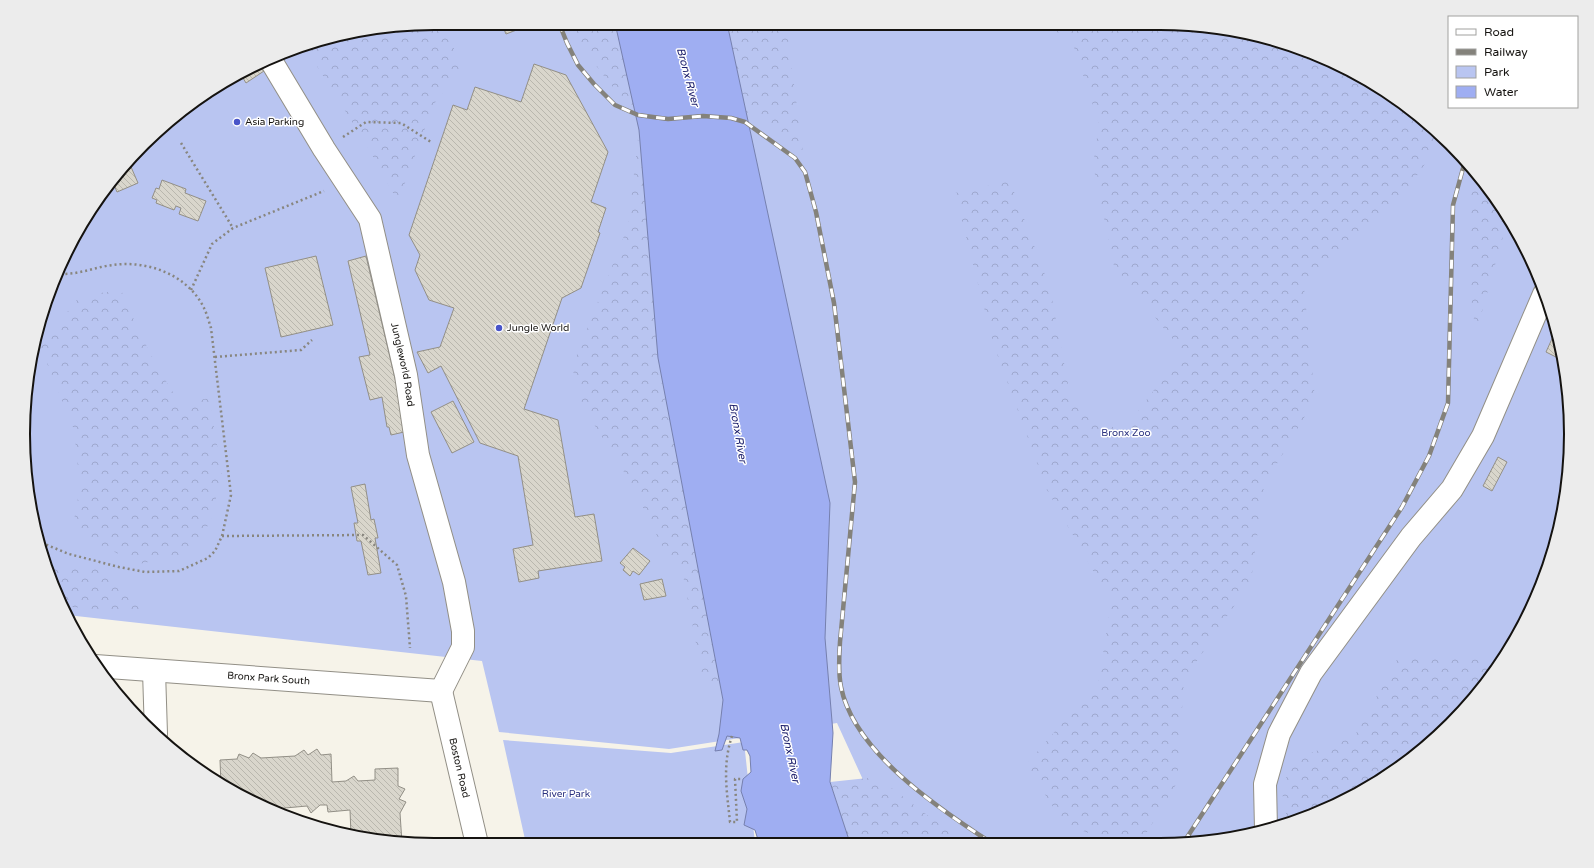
<svg xmlns="http://www.w3.org/2000/svg" width="1594" height="868" viewBox="0 0 1594 868" font-family="'Varela Round',sans-serif">
	<style>
		.green { fill: #b9c5f1 }
		.forest { fill: url(#forest-crowns) }
		.water { fill: #9faef2; stroke: #7680ae }
		.building { fill: url(#building-back-hatch); stroke: #928f86 }
		.lines { fill: none; stroke-linecap: round; stroke-linejoin: round }
		.minor-casing { stroke: #928f86; stroke-width: 24 }
		.path { stroke: #88867f; stroke-width: 2.5; stroke-dasharray: 2 3; stroke-linecap: butt }
		.minor { stroke: #fff; stroke-width: 22 }
		.rail-casing { stroke: #84827b; stroke-width: 4.5 }
		.rail { stroke: #fff; stroke-width: 3; stroke-dasharray: 9; stroke-linecap: butt }
		.poi-dot { fill: #4854c9; stroke: #fff; stroke-width: 1.5 }
		.labels { text-anchor: middle; dominant-baseline: central; stroke-width: 3; stroke-linejoin: round; paint-order: stroke }
		.poi-label { font-size: 10px; fill: #151310; stroke: #fff; text-anchor: start }
		.street-label { font-size: 10px; fill: #151310; stroke: #fff }
		.park-label { font-size: 10px; fill: #2b3280; stroke: #fff }
		.water-label { font-size: 11px; font-style: italic; fill: #1e216d; stroke: #fff }
		.rim { fill: none; stroke: #151310; stroke-width: 2 }
	</style>
	<defs>
		<pattern id="forest-crowns" width="20" height="18" patternUnits="userSpaceOnUse"><rect width="20" height="18" fill="#b9c5f1"/><path d="M2 6a3 3 0 1 1 6 0M12 15a3 3 0 1 1 6 0" fill="none" stroke="#9ea8ce"/></pattern>
		<pattern id="building-back-hatch" width="6" height="6" patternUnits="userSpaceOnUse"><rect width="6" height="6" fill="#d9d6cc"/><path d="M-1 5l2 2M0 0l6 6M5-1l2 2" fill="none" stroke="#b9b7ae"/></pattern>
	</defs>
	<rect width="100%" height="100%" fill="#f6f3e9"/>
	<g class="green">
		<polygon points="434,23 1187,24 1267,37 1365,78 1431,125 1486,184 1529,252 1557,327 1570,407 1568,487 1549,566 1516,639 1451,724 1388,776 1292,823 1213,842 892,843 837,723 669,749 499,732 482,661 67,615 54,591 37,540 24,461 24,407 37,328 54,277 92,206 125,163 184,108 229,78 302,45 354,31"/>
		<polygon points="503,740 671,753 744,742 755,843 526,844"/>
	</g>
	<g class="forest">
		<polygon points="434,23 445,23 461,69 434,104 398,202 366,144 303,44 354,31"/>
		<polygon points="573,23 615,23 634,108 610,84 583,48"/>
		<polygon points="727,23 786,23 803,153 761,118 746,112"/>
		<polygon points="1037,24 1187,24 1267,37 1365,78 1431,125 1443,137 1406,192 1304,287 1315,399 1264,486 1251,581 1184,680 1177,783 1141,842 1113,842 1064,824 1026,765 1099,680 1111,602 1047,490 993,343 955,193 1010,181 1050,288 1072,405 1122,432 1183,352 1114,266 1093,165 1099,124 1071,38"/>
		<polygon points="639,130 658,359 723,700 702,675 683,575 664,550 631,483 583,407 572,367 628,226"/>
		<polygon points="1476,173 1486,184 1508,219 1476,333 1469,285 1471,187"/>
		<path d="M121 290C138 330 156 369 181 404L209 398 222 474 210 523 186 554 139 564 72 531 80 487 74 430 40 346 80 296Z"/>
		<polygon points="45,563 105,570 157,615 62,606 54,591"/>
		<polygon points="1399,656 1487,660 1492,671 1451,724 1388,776 1288,824 1281,787 1297,758 1354,737"/>
		<polygon points="877,777 963,842 850,843 830,782"/>
	</g>
	<polygon class="water" points="615,23 727,23 830,503 825,638 833,733 830,782 850,843 759,843 755,830 744,825 747,809 741,791 743,779 751,772 750,756 747,750 743,750 740,738 727,736 722,750 715,751 719,734 723,700 658,358 639,130"/>
	<g class="building">
		<polygon points="501,23 529,23 530,25 506,34"/>
		<polygon points="266,61 270,67 246,83 240,73"/>
		<polygon points="534,64 566,75 608,152 591,202 606,208 598,232 600,233 581,288 562,298 524,409 558,420 575,517 594,514 602,561 538,571 539,578 519,582 513,549 533,545 518,456 480,443 441,366 428,373 417,352 440,347 454,308 429,300 415,270 420,255 409,235 453,105 467,110 475,87 521,102"/>
		<polygon points="128,160 138,183 117,192 112,180"/>
		<polygon points="162,180 186,189 185,193 206,201 198,221 179,214 181,208 176,206 174,210 156,203 157,200 152,198 156,188 159,189"/>
		<polygon points="316,256 333,325 281,337 265,268"/>
		<polygon points="366,256 398,391 404,432 391,435 389,427 387,427 382,397 370,400 359,357 370,355 348,261"/>
		<polygon points="1556,330 1558,331 1562,360 1546,352"/>
		<polygon points="453,401 474,442 452,453 431,412"/>
		<polygon points="1498,457 1507,462 1492,491 1483,486"/>
		<polygon points="365,484 371,520 374,519 378,538 375,538 381,573 368,575 361,541 357,541 354,523 358,523 351,487"/>
		<polygon points="633,548 650,561 639,575 633,571 630,576 623,570 625,567 620,563"/>
		<polygon points="662,579 666,596 644,600 640,584"/>
		<polygon points="317,749 321,755 331,754 332,782 346,781 354,776 358,781 375,780 375,769 398,768 398,786 405,789 399,799 406,802 400,813 402,843 351,835 350,810 328,812 327,805 320,805 311,813 307,806 274,809 229,790 221,785 220,760 237,759 239,754 249,758 253,753 261,758 295,756 304,750 308,755"/>
	</g>
	<g class="lines">
		<g class="minor-casing">
			<g id="minor">
				<path id="s1" d="M270 59 324 149 370 219 406 375 418 455 454 582 463 631V647L441 691"/>
				<path id="s2" d="M95 666 441 691"/>
				<polyline points="154,671 156,734"/>
				<path id="s3" d="M441 691 477 844"/>
				<polyline points="1266,829 1265,784 1279,734 1311,673 1411,537 1452,489 1483,436 1544,294"/>
			</g>
		</g>
		<g class="path">
			<polyline points="343,137 366,122 401,123 431,142"/>
			<polyline points="181,143 233,228"/>
			<polyline points="191,290 212,244 233,228 324,191"/>
			<polyline points="215,357 301,350 312,340"/>
			<polyline points="222,536 363,535 397,565 406,596 410,648"/>
			<path d="M37 541 69 554 119 567 145 572 179 571 208 558 215 551 222 536 231 495 211 328C209 322 207 314 204 308 188 275 148 260 113 265 102 266 91 270 80 272 72 274 64 274 56 274"/>
			<path d="M732 736C722 766 727 792 730 822H737L735 779H743"/>
		</g>
		<use href="#minor" class="minor"/>
		<g class="rail-casing">
			<g id="rail">
				<path d="M559 23 567 43 578 65 594 84 615 105 638 115 668 119 703 116 731 118 745 122 795 158 805 172 816 212 834 303 855 482 840 642C839 657 838 672 841 687 854 752 938 808 990 842"/>
				<polyline points="1184,842 1402,507 1429,456 1448,403 1453,205 1465,161"/>
			</g>
		</g>
		<use href="#rail" class="rail"/>
	</g>
	<g class="poi-dot">
		<circle cx="237" cy="122" r="4"/>
		<circle cx="499" cy="328" r="4"/>
	</g>
	<g class="labels">
		<g class="poi-label">
			<text x="245" y="122">Asia Parking</text>
			<text x="507" y="328">Jungle World</text>
		</g>
		<g class="street-label">
			<text stroke="none"><textPath href="#s1" startOffset="338">Jungleworld Road</textPath></text>
			<text stroke="none"><textPath href="#s2" startOffset="174">Bronx Park South</textPath></text>
			<text stroke="none"><textPath href="#s3" startOffset="79">Boston Road</textPath></text>
		</g>
		<g class="park-label">
			<text x="1126" y="433">Bronx Zoo</text>
			<text x="566" y="794">River Park</text>
		</g>
		<g class="water-label">
			<text transform="translate(688 77) rotate(75)">Bronx River</text>
			<text transform="translate(738 433) rotate(80)">Bronx River</text>
			<text transform="translate(790 753) rotate(78)">Bronx River</text>
		</g>
	</g>
	<path d="M0 0H1594V868H0ZM434 30H1160A404 404 0 0 1 1564 434V434A404 404 0 0 1 1160 838H434A404 404 0 0 1 30 434V434A404 404 0 0 1 434 30Z" fill="#ececec" fill-rule="evenodd"/>
	<path class="rim" d="M434 30H1160A404 404 0 0 1 1564 434V434A404 404 0 0 1 1160 838H434A404 404 0 0 1 30 434V434A404 404 0 0 1 434 30Z"/>
	<rect x="1448" y="16" width="130" height="92" fill="#ffffff" stroke="#a1a19f"/>
	<rect x="1456" y="29" width="20" height="6" fill="#ffffff" stroke="#a1a19f"/>
	<text x="1484" y="36" font-size="12" fill="#151310">Road</text>
	<rect x="1456" y="49" width="20" height="6" fill="#84827b" stroke="#a1a19f"/>
	<text x="1484" y="56" font-size="12" fill="#151310">Railway</text>
	<rect x="1456" y="66" width="20" height="12" fill="#b9c5f1" stroke="#a1a19f"/>
	<text x="1484" y="76" font-size="12" fill="#151310">Park</text>
	<rect x="1456" y="86" width="20" height="12" fill="#9faef2" stroke="#a1a19f"/>
	<text x="1484" y="96" font-size="12" fill="#151310">Water</text>
</svg>
